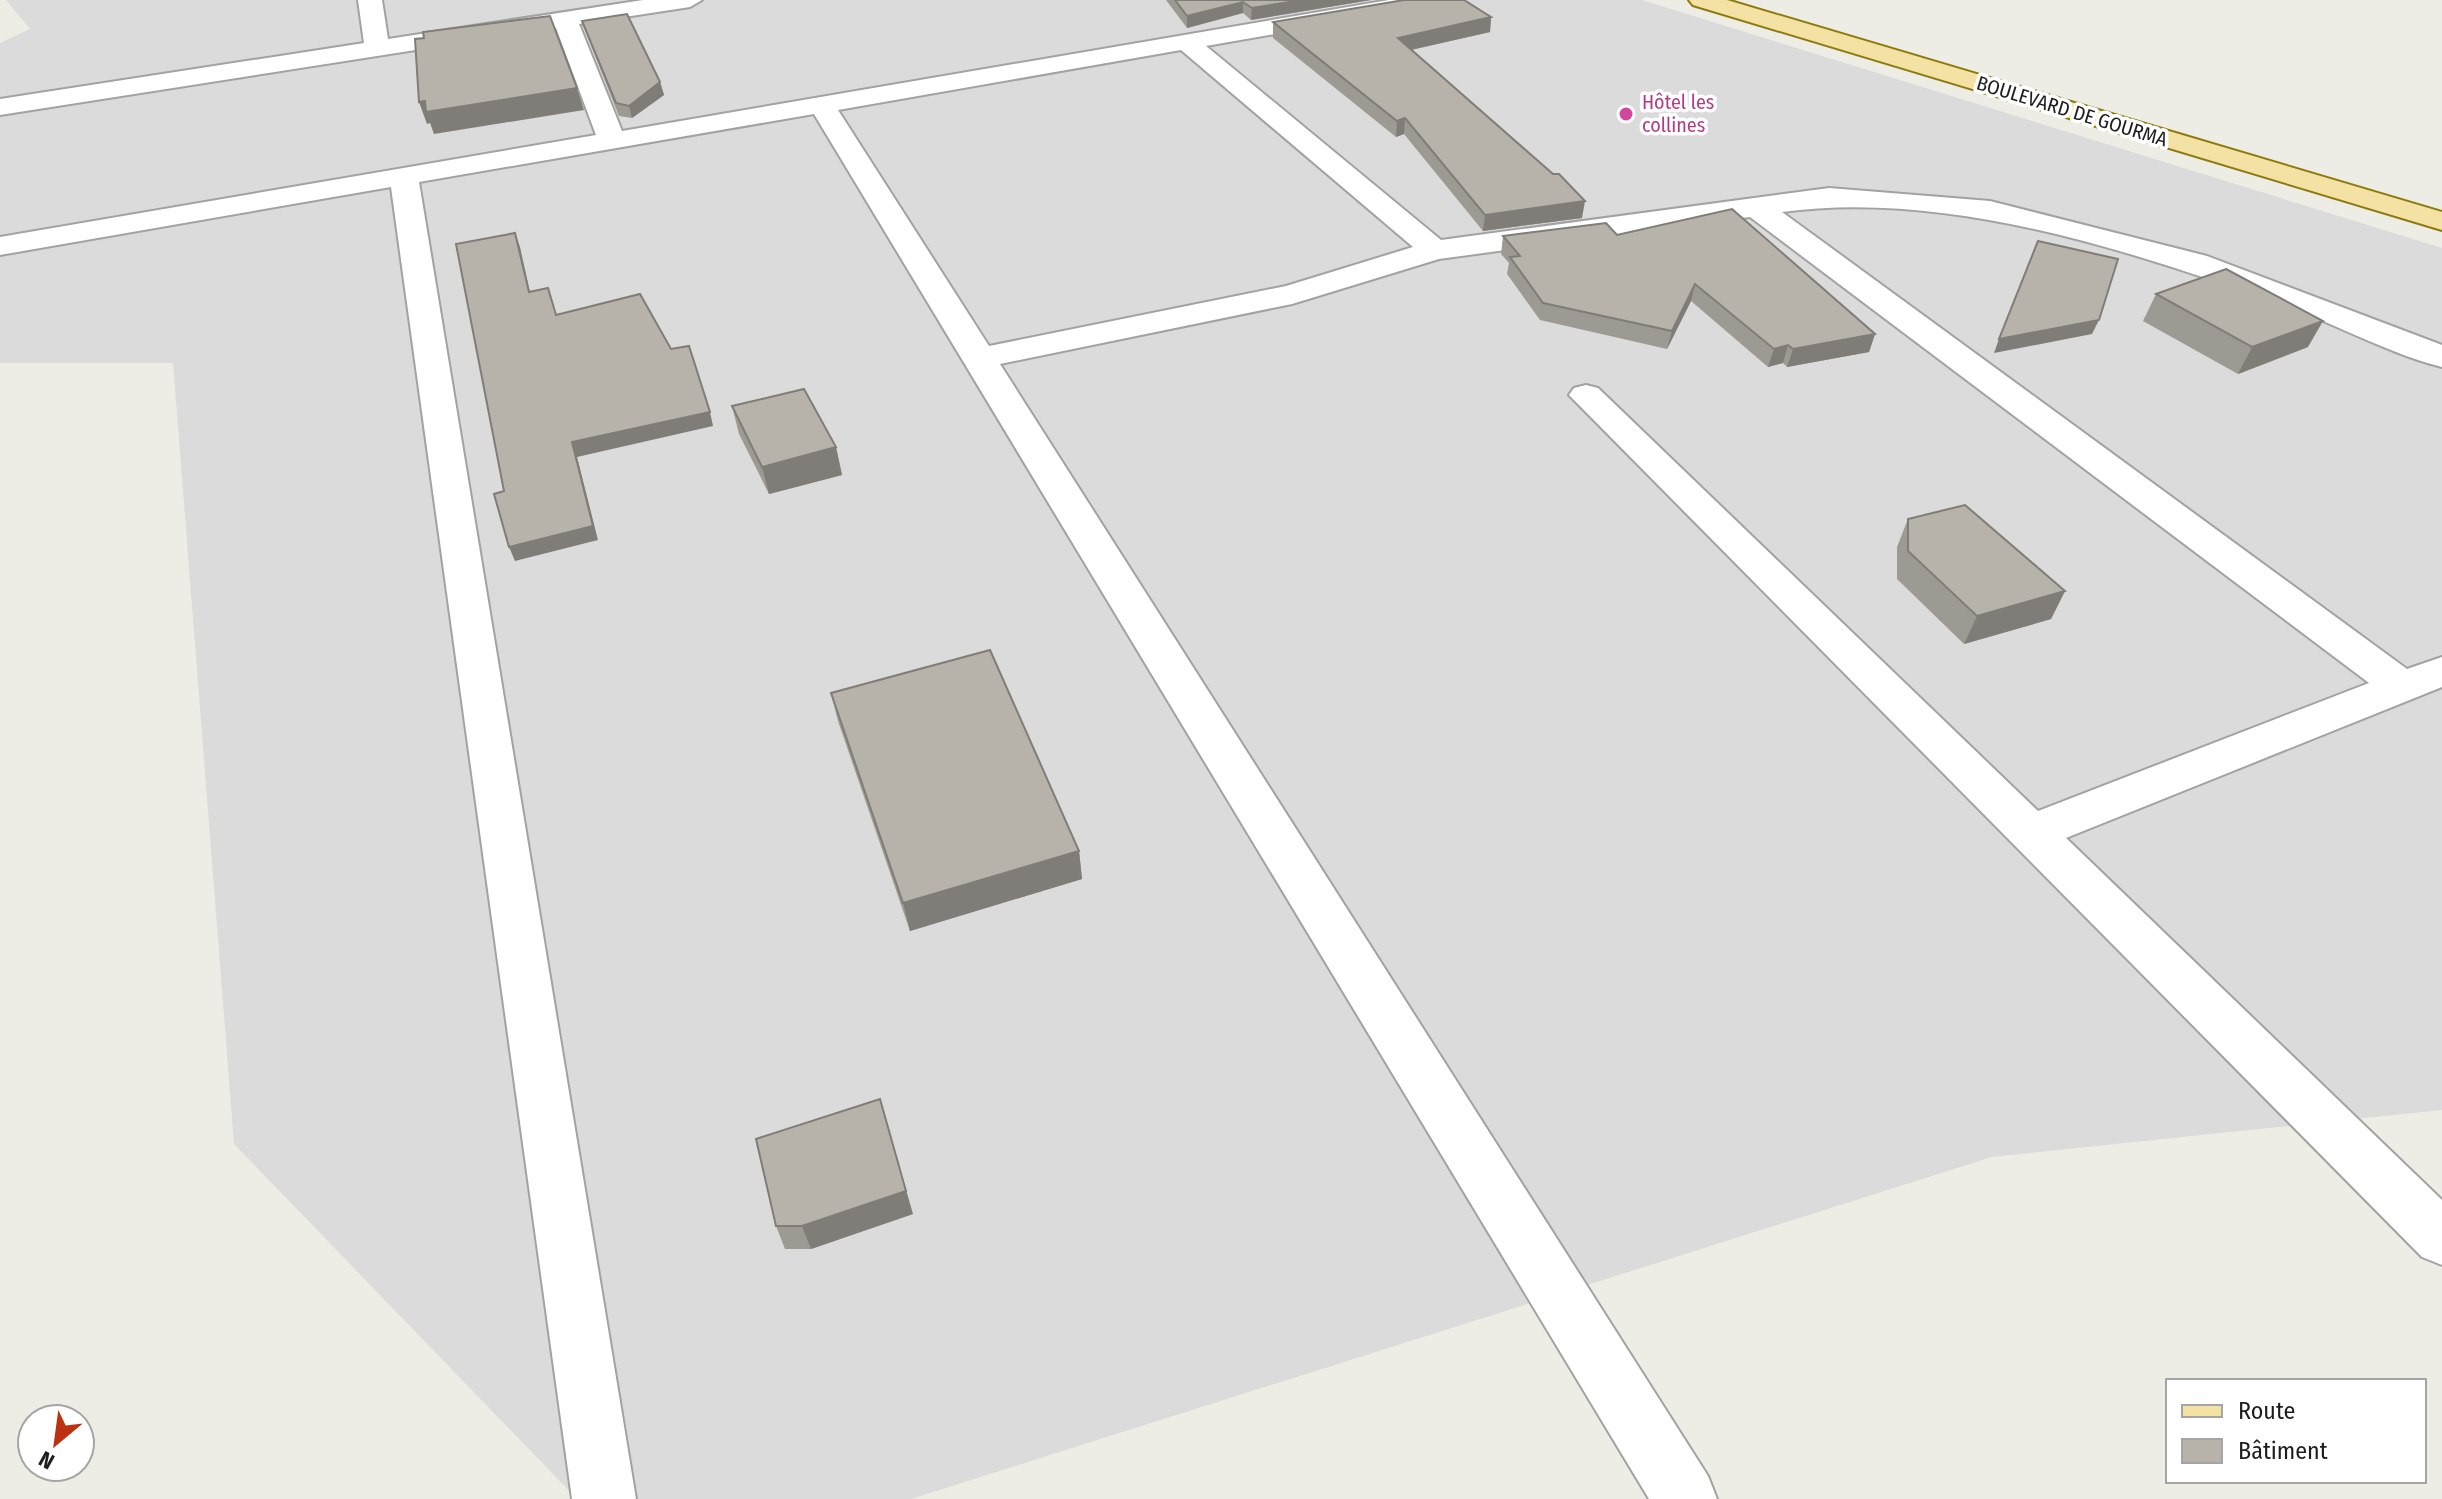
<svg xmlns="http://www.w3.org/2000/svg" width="2442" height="1499" viewBox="0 0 2442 1499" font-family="'Fira Sans Condensed',sans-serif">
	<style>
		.residential { fill: #dcdbdb }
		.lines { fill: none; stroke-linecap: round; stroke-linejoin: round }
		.street-casing { stroke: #a2a2a2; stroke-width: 4 }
		.primary-casing { stroke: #8d7a0c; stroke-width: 4 }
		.street { fill: #fff; fill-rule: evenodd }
		.primary { fill: #f4e1a4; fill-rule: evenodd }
		.wall { fill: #9d9a93 }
		.shaded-wall { fill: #807d78 }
		.building { fill: #b7b3ab; stroke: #807d78; stroke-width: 2 }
		.hotel-dot { fill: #d1479c; stroke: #fff; stroke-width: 3 }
		.labels { text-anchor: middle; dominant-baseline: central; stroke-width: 7; stroke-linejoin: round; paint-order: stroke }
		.far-hotel-label { font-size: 20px; fill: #b23c85; stroke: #fff; text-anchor: start }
		.far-street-label { font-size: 20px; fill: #1e1e1e; stroke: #fff }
	</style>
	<rect width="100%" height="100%" fill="#eeede5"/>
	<polygon class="residential" points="6,0 1642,0 2442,248 2442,1110 1992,1157 911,1499 577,1499 234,1144 173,363 0,363 0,43 30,29"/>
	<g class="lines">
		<g class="street-casing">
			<path id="street" d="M358 0H382L388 39 643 0H702L690 7 579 24 622 131 1389 0H1443L1431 7 1206 46 1441 240 1829 188 1990 201 2207 256 2442 345V367C2394 355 2347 330 2301 312 2143 254 1951 189 1782 212L2407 669 2442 657V687L2066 838 2442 1200V1265L2422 1257 1569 395 1574 388 1586 385 1598 388 2038 811 2369 683 1750 217 1439 259 1292 304 1000 364 1708 1476 1717 1499H1649L814 114 419 182 636 1499H572L391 187 0 255V237L596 135 556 28 0 115V99L364 43ZM1181 50 1413 247 1286 286 989 346 838 110Z"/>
		</g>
		<g class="primary-casing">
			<polygon id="primary" points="1689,0 1727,0 2442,212 2442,230 1693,5"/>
		</g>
		<use href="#street" class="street"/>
		<use href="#primary" class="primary"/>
	</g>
	<g class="wall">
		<polygon points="1166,0 1371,0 1251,20 1243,13 1187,28"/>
		<polygon points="1491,17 1490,32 1411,50 1582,218 1483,231 1404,134 1396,137 1273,38 1273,22"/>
		<polygon points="582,21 660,82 664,95 632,118 619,116 586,33"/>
		<polygon points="1617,235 1875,334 1869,352 1787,367 1783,363 1768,367 1691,301 1667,349 1540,320 1507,274 1509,263 1501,254 1503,236"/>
		<polygon points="2156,294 2308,347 2238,374 2143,321"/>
		<polygon points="732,406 836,447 842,475 769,494 739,434"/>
		<polygon points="1908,519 2065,591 2051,619 1964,644 1897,579 1897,547"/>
		<polygon points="831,693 1079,851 1082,879 910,931 838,721"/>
		<polygon points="913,1214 811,1249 785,1249 776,1226"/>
	</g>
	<g class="shaded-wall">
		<polygon points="1302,0 1371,0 1251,20 1252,8"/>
		<polygon points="1243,2 1243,13 1187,28 1187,16"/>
		<polygon points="1491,17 1490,32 1397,53 1398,38"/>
		<polygon points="660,82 664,95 632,118 629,106"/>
		<polygon points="577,88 584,110 434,134 430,123 427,124 419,102"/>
		<polygon points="1405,118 1404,134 1396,137 1397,121"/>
		<polygon points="1585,201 1582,218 1483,231 1485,215"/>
		<polygon points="515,233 520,247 533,306 529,292"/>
		<polygon points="1695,284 1691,301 1667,349 1672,331"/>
		<polygon points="2099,320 2092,334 1994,353 1999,339"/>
		<polygon points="2323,321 2308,347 2238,374 2252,347"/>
		<polygon points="1875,334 1869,352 1787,367 1793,349"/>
		<polygon points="1788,345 1783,363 1768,367 1774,349"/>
		<polygon points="710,412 713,426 577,457 598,540 515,561 509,547 572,442"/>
		<polygon points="836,447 842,475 769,494 762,467"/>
		<polygon points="2065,591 2051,619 1964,644 1977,616"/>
		<polygon points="1079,851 1082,879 910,931 903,903"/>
		<polygon points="880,1099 913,1214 811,1249 802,1226"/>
	</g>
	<g class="building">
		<polygon points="1175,0 1302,0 1252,8 1243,2 1187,16"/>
		<polygon points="1404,0 1464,0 1491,17 1398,38 1553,174 1559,174 1585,201 1485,215 1405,118 1397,121 1273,22"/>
		<polygon points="627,14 660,82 629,106 616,103 582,21"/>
		<polygon points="550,16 577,88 426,112 425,101 419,102 415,39 424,38 423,32"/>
		<polygon points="1732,209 1875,334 1793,349 1788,345 1774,349 1695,284 1672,331 1543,303 1510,257 1520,256 1503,236 1606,223 1617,235"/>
		<polygon points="515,233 529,292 548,288 556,315 640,294 671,349 689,346 710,412 572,442 593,526 509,547 494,494 504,491 456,244"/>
		<polygon points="2038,241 2118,259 2099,320 1999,339"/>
		<polygon points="2226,269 2323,321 2252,347 2156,294"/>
		<polygon points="804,389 836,447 762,467 732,406"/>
		<polygon points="1965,505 2065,591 1977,616 1908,551 1908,519"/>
		<polygon points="990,650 1079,851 903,903 831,693"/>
		<polygon points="880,1099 906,1191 802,1226 776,1226 756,1139"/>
	</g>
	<circle class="hotel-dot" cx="1626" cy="114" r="8"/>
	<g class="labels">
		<g class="far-hotel-label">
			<text x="1642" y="102">Hôtel les<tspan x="1642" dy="23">collines</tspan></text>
		</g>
		<g class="far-street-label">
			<text transform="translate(2072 111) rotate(17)">BOULEVARD DE GOURMA</text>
		</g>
	</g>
	<rect x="2166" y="1379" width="260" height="104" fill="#ffffff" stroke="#a5a5a5" stroke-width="2"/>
	<rect x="2182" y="1405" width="40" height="12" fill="#f4e1a4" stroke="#a5a5a5" stroke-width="2"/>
	<text x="2238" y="1419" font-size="24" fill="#1e1e1e">Route</text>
	<rect x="2182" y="1439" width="40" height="24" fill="#b7b3ab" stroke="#a5a5a5" stroke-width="2"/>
	<text x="2238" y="1459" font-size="24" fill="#1e1e1e">Bâtiment</text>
	<g transform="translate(56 1443) rotate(209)"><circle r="38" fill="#ffffff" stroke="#a5a5a5" stroke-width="2"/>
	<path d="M0-6L14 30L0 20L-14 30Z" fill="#bd3010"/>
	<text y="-12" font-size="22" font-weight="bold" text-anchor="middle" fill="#1e1e1e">N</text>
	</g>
</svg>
